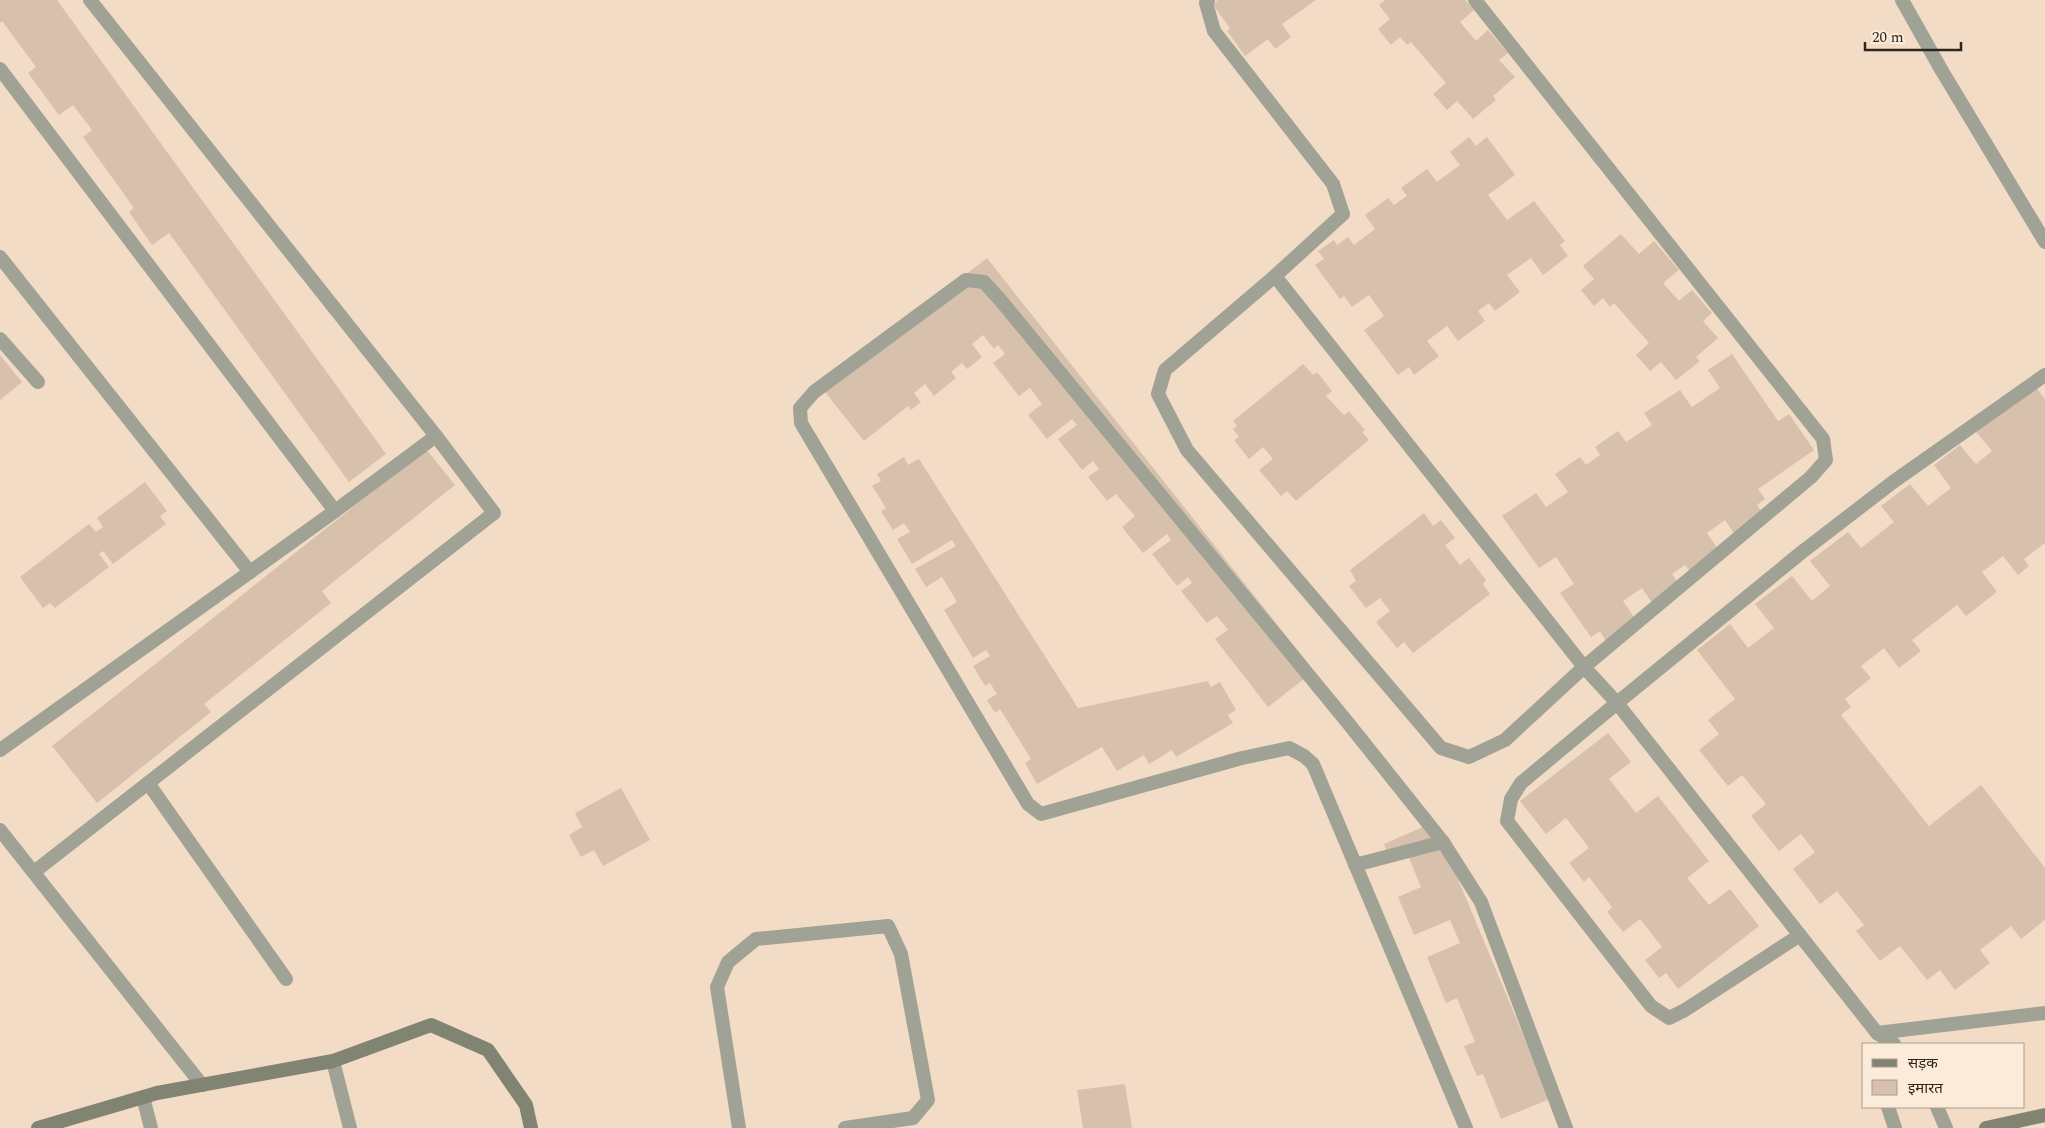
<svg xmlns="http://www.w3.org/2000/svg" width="2045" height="1128" viewBox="0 0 2045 1128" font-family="Spectral,'Noto Sans Devanagari',serif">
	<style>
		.building { fill: #d7c1ac }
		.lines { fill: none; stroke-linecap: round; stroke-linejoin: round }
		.minor { stroke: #a0a296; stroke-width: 14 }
		.tertiary { stroke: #a0a296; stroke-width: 14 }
		.secondary { stroke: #818473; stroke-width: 14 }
	</style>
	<rect width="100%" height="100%" fill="#f3dcc6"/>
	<g class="building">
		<polygon points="0,0 57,0 386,454 349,482 169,233 152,245 129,212 134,208 83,137 92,130 73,105 59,115 28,73 36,67 2,21 0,23"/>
		<polygon points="1218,0 1316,0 1282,24 1291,37 1275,49 1268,39 1245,56 1227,31 1230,28 1212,4"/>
		<polygon points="1385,0 1465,0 1474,10 1460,22 1476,41 1488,30 1508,53 1499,60 1515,77 1493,96 1496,100 1473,119 1457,101 1447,110 1433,94 1446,83 1411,42 1407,45 1400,37 1391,45 1378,29 1390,19 1379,5"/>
		<polygon points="1469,137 1476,146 1487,137 1515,175 1488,195 1507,220 1534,201 1565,241 1560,245 1568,256 1543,275 1531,258 1507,275 1520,292 1495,311 1489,303 1478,311 1485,321 1458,341 1447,326 1427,341 1439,356 1414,375 1409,367 1398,375 1364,330 1384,316 1369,295 1352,307 1344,296 1340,299 1315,265 1324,259 1318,251 1334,240 1337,245 1348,237 1354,245 1375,229 1365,215 1388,198 1394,205 1407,196 1401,188 1427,169 1437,182 1460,165 1450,152"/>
		<polygon points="1621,234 1639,254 1654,241 1679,270 1663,283 1679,301 1692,290 1712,313 1703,321 1718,338 1696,357 1700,361 1676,380 1661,362 1650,371 1636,355 1649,343 1614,303 1610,307 1603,298 1594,306 1581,290 1594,279 1583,266"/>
		<polygon points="987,258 1314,671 1268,707 1215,639 1228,630 1217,616 1207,623 1181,591 1192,583 1188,577 1177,586 1152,554 1171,540 1167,534 1143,553 1122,527 1135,516 1116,494 1107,501 1088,477 1099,469 1093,461 1082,470 1058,439 1077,425 1072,419 1047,439 1028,415 1042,404 1030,388 1019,396 993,363 1005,354 998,345 994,349 983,335 972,344 982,357 967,369 962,363 951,372 956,378 934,396 925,384 914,393 921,402 911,410 908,406 864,441 821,387"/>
		<polygon points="1732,354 1778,421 1789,414 1814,450 1758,489 1765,499 1757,505 1764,515 1735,535 1725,520 1707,533 1719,551 1690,571 1685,565 1672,574 1679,584 1652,603 1642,588 1623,601 1636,620 1606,641 1600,631 1591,637 1560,593 1574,584 1556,557 1539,568 1502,516 1536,493 1546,507 1568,492 1555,474 1580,457 1586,465 1600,455 1595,447 1618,431 1626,442 1652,425 1644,413 1680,390 1692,407 1720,388 1708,370"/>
		<polygon points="0,355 22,382 0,400"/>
		<polygon points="1303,364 1313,375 1317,372 1332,391 1326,396 1344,415 1349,411 1365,430 1362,432 1369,440 1296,501 1287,491 1281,496 1259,470 1273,459 1263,447 1249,459 1234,440 1239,437 1233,429 1237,426 1233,421"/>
		<polygon points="2035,386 2045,399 2045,543 2024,559 2029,566 2018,575 2003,556 1982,572 1997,592 1966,616 1957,605 1912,640 1921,651 1899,668 1884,648 1861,666 1871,678 1845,699 1851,707 1841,715 1929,826 1981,785 2045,868 2045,920 2021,939 2011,926 1980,950 1990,963 1955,990 1940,970 1927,980 1900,946 1880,961 1856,931 1864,925 1837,891 1820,904 1793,869 1815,852 1801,834 1779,851 1751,816 1766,804 1742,775 1728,786 1699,750 1719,734 1708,720 1735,699 1697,650 1730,624 1748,648 1774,628 1755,604 1792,576 1812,601 1830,586 1810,561 1848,532 1861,548 1894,522 1881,506 1910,484 1928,506 1951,488 1934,465 1960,445 1976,464 1992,451 1976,432"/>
		<polygon points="426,449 455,485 322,591 331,603 204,704 211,712 97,803 52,746"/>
		<polygon points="904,457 908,465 919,459 1078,708 1208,681 1211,687 1220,682 1236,710 1228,715 1233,723 1176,757 1172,750 1149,764 1144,755 1117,771 1102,747 1037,784 1025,763 1031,759 1000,709 995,713 987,700 997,694 990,683 985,686 973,666 990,656 986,650 973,658 944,610 957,602 942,577 926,587 915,569 956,546 952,540 912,564 897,539 910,532 904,523 893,530 881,511 886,508 872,486 881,481 877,474"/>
		<polygon points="145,482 167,511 160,516 166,524 113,564 103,551 99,554 109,567 55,608 50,603 43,608 20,577 89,524 96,532 103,527 97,518"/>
		<polygon points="1424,513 1433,526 1441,520 1455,538 1445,545 1460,565 1469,558 1486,580 1483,584 1490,594 1413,653 1404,642 1397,648 1376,622 1390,611 1380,598 1366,608 1349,586 1356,581 1350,570"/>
		<polygon points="1608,733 1631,762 1609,779 1636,813 1658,796 1709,861 1687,878 1709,905 1730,889 1759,926 1678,989 1666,973 1659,978 1645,960 1662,947 1640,919 1623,932 1607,912 1612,907 1589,877 1584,882 1569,863 1589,848 1566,818 1546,834 1520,801"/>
		<polygon points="621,788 650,840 603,866 594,850 581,857 569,835 582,827 575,813"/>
		<polygon points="1434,822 1550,1099 1501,1119 1483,1074 1477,1076 1464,1046 1475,1042 1457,998 1446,1003 1427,957 1460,943 1450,920 1414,935 1398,897 1421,887 1407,853 1390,859 1384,844"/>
		<polygon points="1125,1084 1132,1128 1083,1128 1077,1090"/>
	</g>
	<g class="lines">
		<g class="minor">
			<polyline points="1208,0 1206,3 1214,31 1333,184 1343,214 1275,276"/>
			<polyline points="1475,0 1823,439 1826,460 1811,477 1584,667 1617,703 1521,783 1511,799 1507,821 1651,1006 1669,1018 1685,1010 1800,935"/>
			<polyline points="0,69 335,511 436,436"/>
			<polyline points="0,257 250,572 0,750"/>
			<polygon points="1275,276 1584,667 1505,740 1469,757 1441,748 1187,450 1158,394 1165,370"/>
			<polyline points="0,339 38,382"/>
			<polyline points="250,572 335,511"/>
			<polyline points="148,783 286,979"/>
			<polyline points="0,830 202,1085"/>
			<polyline points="1355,865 1443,842"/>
			<polyline points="34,872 494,513 436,436 90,0"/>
			<polyline points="1877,1033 2045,1013"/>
			<polyline points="1894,1044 1877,1033 1617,703 1802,552 1893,482 2045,375"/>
			<polyline points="333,1061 350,1128"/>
			<polyline points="143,1097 151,1128"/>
			<polyline points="1888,1107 1895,1128"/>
			<polyline points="1937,1107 1946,1128"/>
			<polyline points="739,1128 717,987 728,962 756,939 888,926 901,954 928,1100 913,1118 845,1128"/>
			<polyline points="1466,1128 1313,764 1304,756 1289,748 1242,758 1041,814 1028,804 801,423 800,408 814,392 966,280 984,282 1002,302 1348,723 1443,842 1481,902 1566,1128"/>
		</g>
		<polyline class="tertiary" points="1902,0 1942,71 2045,242"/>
		<g class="secondary">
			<polyline points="38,1128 157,1093 333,1061 431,1025 488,1050 526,1105 531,1128"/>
			<polyline points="1986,1128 2045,1115"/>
		</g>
	</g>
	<rect x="1862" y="1043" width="162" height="65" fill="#fcebd9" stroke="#aa9c8e"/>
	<rect x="1872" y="1059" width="25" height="8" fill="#818473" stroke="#aa9c8e"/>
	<text x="1908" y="1068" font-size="15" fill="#2e261e">सड़क</text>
	<rect x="1872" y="1080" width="25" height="15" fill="#d7c1ac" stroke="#aa9c8e"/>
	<text x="1908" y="1093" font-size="15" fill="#2e261e">इमारत</text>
	<path d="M1865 42v8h96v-8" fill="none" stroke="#2e261e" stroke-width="2.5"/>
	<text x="1872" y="42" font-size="15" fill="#2e261e" stroke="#fcebd9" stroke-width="4" paint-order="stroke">20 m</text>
</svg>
